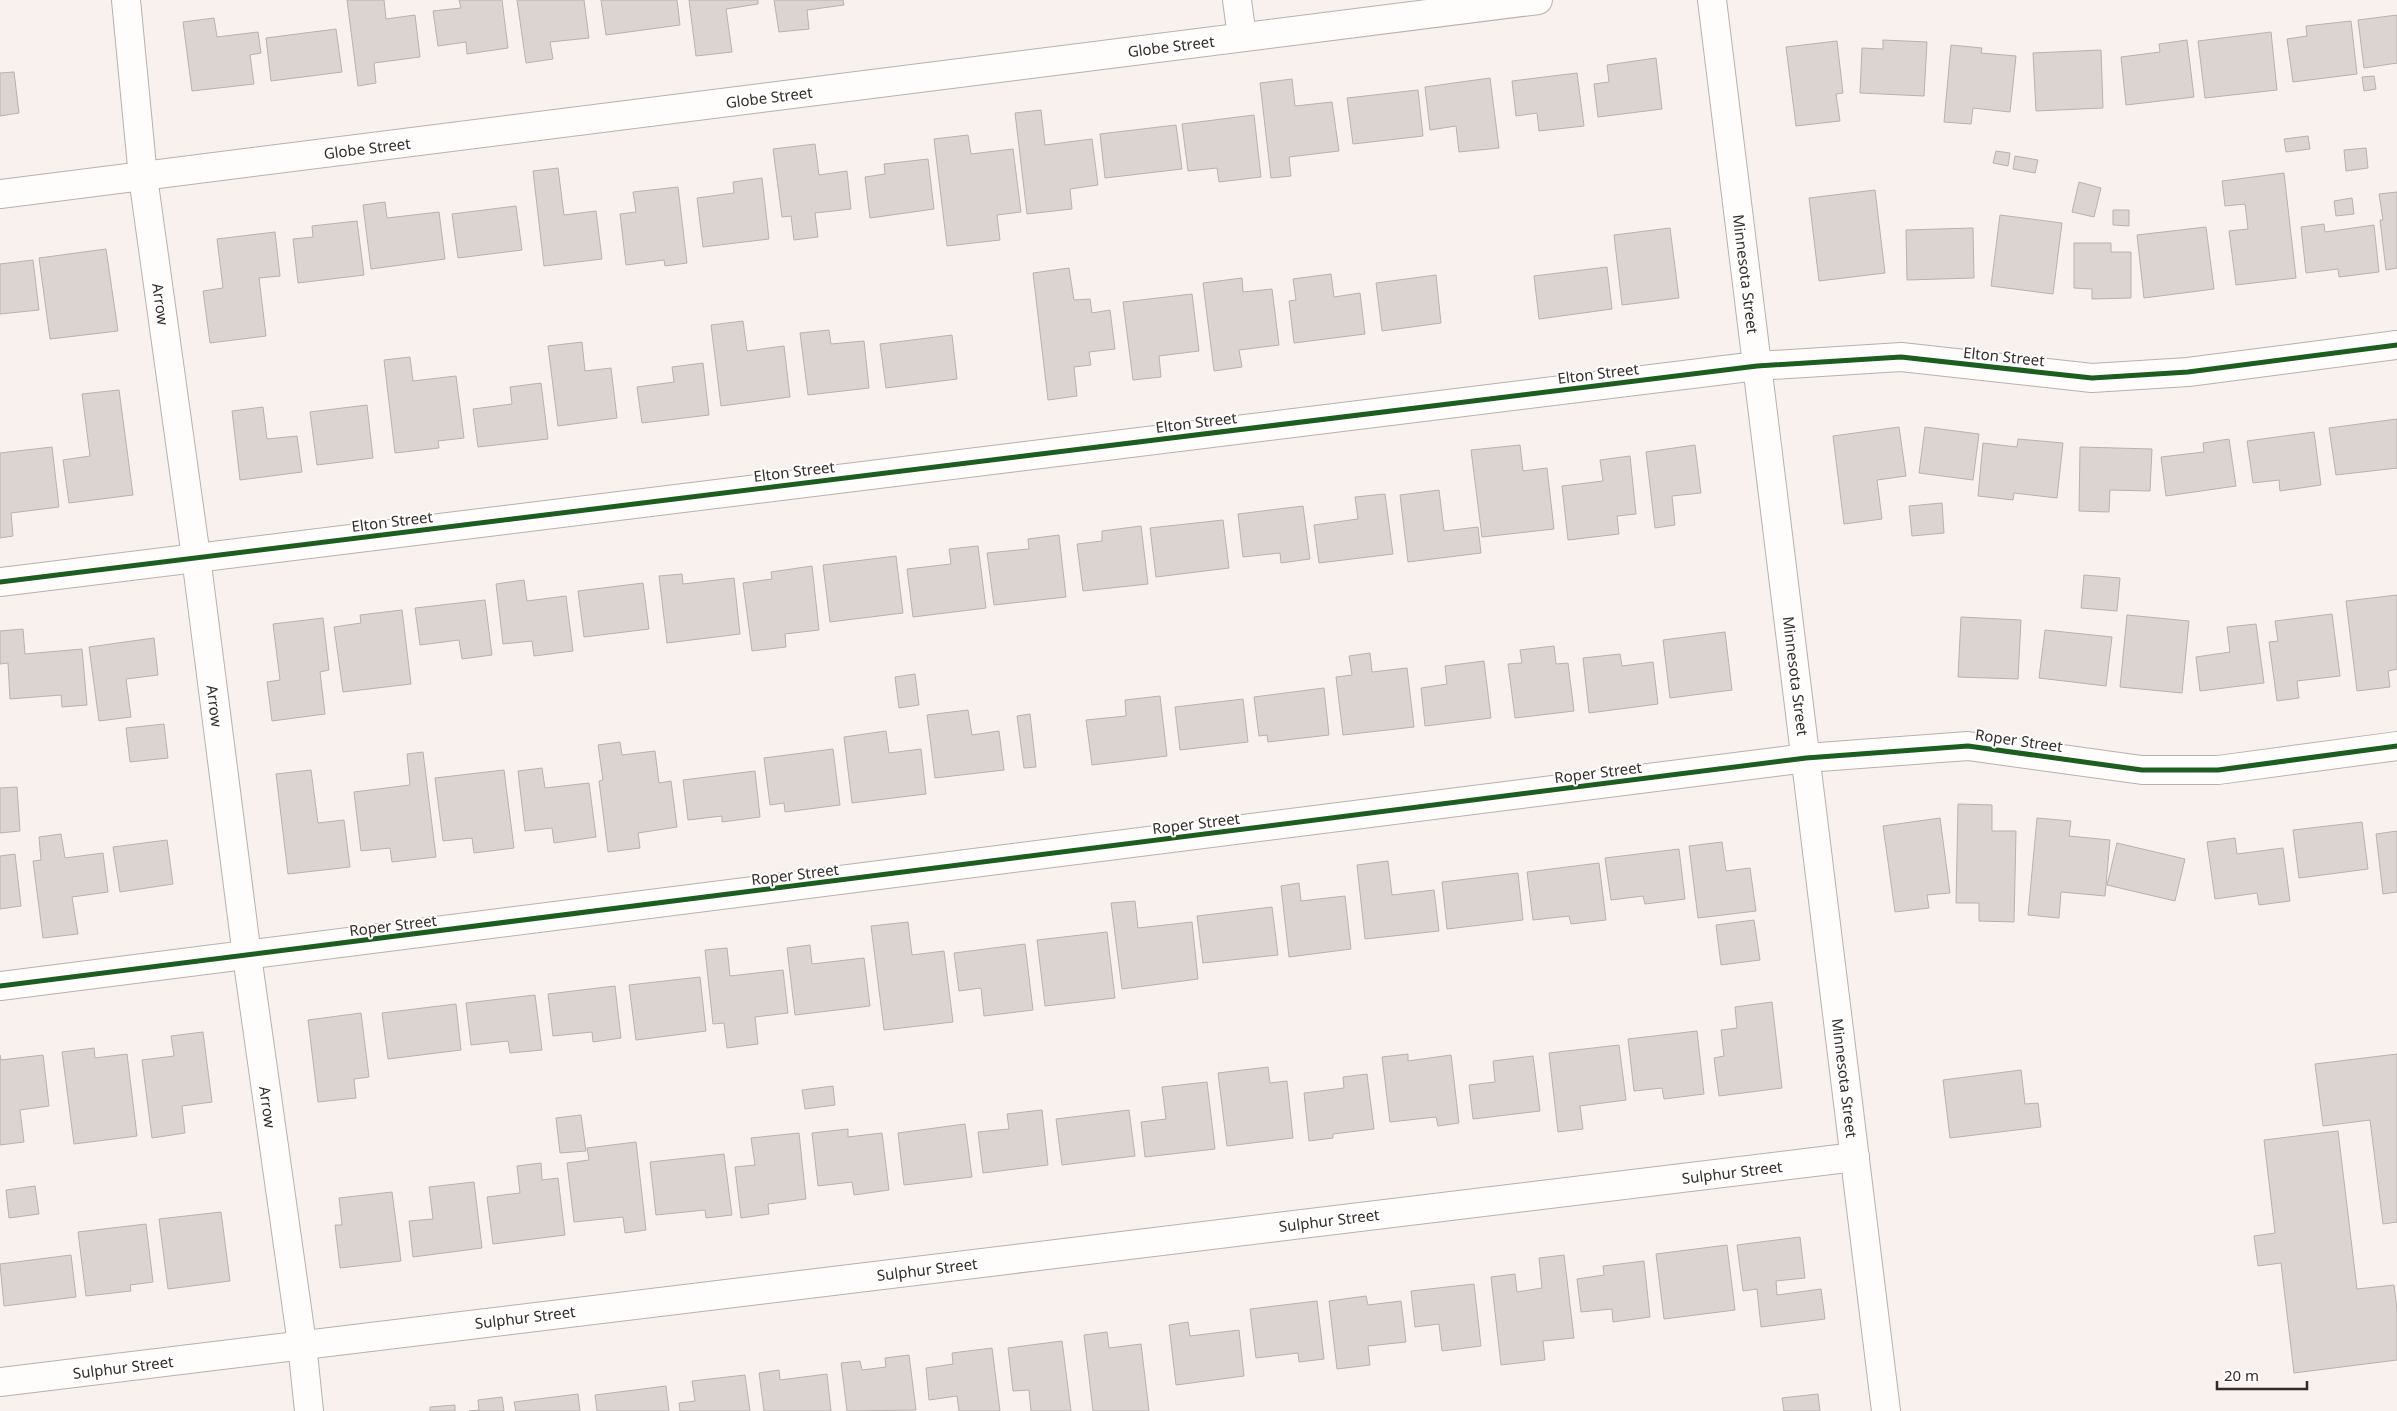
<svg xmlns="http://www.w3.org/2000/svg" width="2397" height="1411" viewBox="0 0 2397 1411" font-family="'Noto Sans',sans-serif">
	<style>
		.building { fill: #dcd4d1; stroke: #b8b1ae }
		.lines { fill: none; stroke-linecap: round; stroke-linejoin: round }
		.minor-casing { stroke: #b7b0ad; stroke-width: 30 }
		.minor { stroke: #fefdfc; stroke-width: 28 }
		.cycleway-casing { stroke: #fff; stroke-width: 8 }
		.cycleway { stroke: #1b5e20; stroke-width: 5 }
		.labels { text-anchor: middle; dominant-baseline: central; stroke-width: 4; stroke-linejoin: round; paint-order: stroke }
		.street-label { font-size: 15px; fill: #332b27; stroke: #fff }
	</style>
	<rect width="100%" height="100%" fill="#f8f1ee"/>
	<g class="building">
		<polygon points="347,0 384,0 386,19 415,15 420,57 374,63 376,83 358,86"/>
		<polygon points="459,0 502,0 508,48 467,54 466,42 438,46 433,11 461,8"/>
		<polygon points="517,0 584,0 589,38 550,42 553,59 526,63"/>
		<polygon points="601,0 677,0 680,25 606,35"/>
		<polygon points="689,0 758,0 758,4 726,9 732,52 696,56"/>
		<polygon points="774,0 843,0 844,5 807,10 809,29 779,32"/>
		<polygon points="2397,15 2397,63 2364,68 2358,20"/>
		<polygon points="214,18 217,37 258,32 261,53 250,55 254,84 192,91 183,22"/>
		<polygon points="2351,21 2357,74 2293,82 2287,39 2307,36 2306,26"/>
		<polygon points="336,29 342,72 271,81 266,38"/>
		<polygon points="2271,32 2277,90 2205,98 2198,41"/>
		<polygon points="1883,40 1927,42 1924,96 1860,93 1862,48 1883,49"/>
		<polygon points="2187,40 2194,97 2126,105 2121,57 2160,52 2159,44"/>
		<polygon points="1837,41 1843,93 1836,94 1840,121 1796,126 1786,47"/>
		<polygon points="1951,45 1982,48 1981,53 2016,56 2010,112 1973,108 1971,124 1944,122"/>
		<polygon points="2101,50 2103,108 2036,111 2033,53"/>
		<polygon points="1656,58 1662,109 1598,117 1594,84 1609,82 1607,65"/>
		<polygon points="14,72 19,113 0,116 0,73"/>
		<polygon points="1577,73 1584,126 1539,131 1537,113 1516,116 1512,81"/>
		<polygon points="2374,76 2376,89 2364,91 2362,77"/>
		<polygon points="1490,78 1499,148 1459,152 1456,126 1430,130 1425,87"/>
		<polygon points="1292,79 1295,106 1332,102 1339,151 1289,157 1291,176 1271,178 1260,83"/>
		<polygon points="1418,90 1423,136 1353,144 1347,98"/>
		<polygon points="1041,110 1045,145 1092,139 1098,185 1070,189 1072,209 1027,214 1015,113"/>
		<polygon points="1254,115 1261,177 1219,182 1217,168 1188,171 1182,124"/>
		<polygon points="1176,125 1182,169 1105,178 1100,134"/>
		<polygon points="968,135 971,154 1013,149 1021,212 997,215 1000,240 947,246 934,139"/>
		<polygon points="2308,136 2310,149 2286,152 2284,139"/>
		<polygon points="815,144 819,175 847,171 851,209 815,213 818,237 794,240 791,216 782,217 773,149"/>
		<polygon points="2366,148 2368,168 2346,171 2344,150"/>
		<polygon points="1996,151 2010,153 2008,166 1993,163"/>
		<polygon points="2015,156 2038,160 2035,173 2013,169"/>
		<polygon points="928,159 934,209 870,218 865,177 885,174 884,164"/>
		<polygon points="558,168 564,215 596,211 602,259 544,266 533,171"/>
		<polygon points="2284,173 2296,278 2236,285 2229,231 2248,229 2245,204 2225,206 2222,181"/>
		<polygon points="762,178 769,239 703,247 697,198 734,193 733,182"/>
		<polygon points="2079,182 2101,188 2094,217 2072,212"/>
		<polygon points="678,187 687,263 665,266 664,260 626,265 620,214 636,212 633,192"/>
		<polygon points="1875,190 1885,273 1819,281 1809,198"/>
		<polygon points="2397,192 2397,268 2386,270 2380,220 2383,220 2379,194"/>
		<polygon points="2352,198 2354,214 2336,216 2334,201"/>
		<polygon points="385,202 387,218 439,212 445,259 371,269 363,205"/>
		<polygon points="516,206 522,250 458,258 452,214"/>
		<polygon points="2113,210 2129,210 2129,226 2113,225"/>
		<polygon points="2000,215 2062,223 2053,294 1991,286"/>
		<polygon points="357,221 364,275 298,283 293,239 313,237 312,226"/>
		<polygon points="2324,224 2325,232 2374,225 2379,272 2339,277 2338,269 2306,273 2301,227"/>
		<polygon points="2206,227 2214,289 2144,298 2137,235"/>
		<polygon points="1670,228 1679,298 1622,305 1614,235"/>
		<polygon points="1973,228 1974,278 1907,280 1906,230"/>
		<polygon points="275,232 280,276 259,278 266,336 210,343 203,291 223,288 217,239"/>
		<polygon points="2074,243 2111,243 2111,252 2131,252 2131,298 2092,299 2092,289 2074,288"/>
		<polygon points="106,249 118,331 50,339 39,258"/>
		<polygon points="33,260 39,310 0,314 0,264"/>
		<polygon points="1607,267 1612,309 1539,319 1534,276"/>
		<polygon points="1069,268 1074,300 1090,299 1092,313 1110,310 1115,349 1089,352 1091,365 1074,367 1077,396 1048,400 1033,273"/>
		<polygon points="1331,274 1334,297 1360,293 1365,334 1294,343 1289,301 1296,300 1293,279"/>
		<polygon points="1436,275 1441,323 1382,331 1376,283"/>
		<polygon points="1242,278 1243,292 1272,289 1279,345 1239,350 1242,367 1214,371 1203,283"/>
		<polygon points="1192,294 1199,351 1159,356 1161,377 1133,380 1123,302"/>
		<polygon points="743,321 747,351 784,346 790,397 721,406 711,325"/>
		<polygon points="829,330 831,344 864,341 869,388 808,395 800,333"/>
		<polygon points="952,335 957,379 886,388 880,344"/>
		<polygon points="582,342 585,371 611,368 617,418 558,426 548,346"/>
		<polygon points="410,357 413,381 456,376 464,438 438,441 439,448 395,453 384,360"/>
		<polygon points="703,363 709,415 642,423 637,387 674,382 672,367"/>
		<polygon points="541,383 548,439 478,447 473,409 512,404 510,387"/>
		<polygon points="119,390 133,495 69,503 63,460 90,456 82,394"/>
		<polygon points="367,405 373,458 317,465 310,412"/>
		<polygon points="263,407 267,439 297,436 302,472 240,480 232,411"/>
		<polygon points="2397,419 2397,468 2336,475 2329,428"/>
		<polygon points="1899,427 1906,476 1877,480 1882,519 1844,524 1833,436"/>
		<polygon points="1925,427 1979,434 1973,480 1919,473"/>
		<polygon points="2314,432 2321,485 2280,491 2279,480 2253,483 2247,441"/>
		<polygon points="2018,439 2063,443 2057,498 2014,493 2013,500 1978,496 1983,443 2017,447"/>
		<polygon points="2229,439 2236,486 2166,496 2161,457 2204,452 2203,443"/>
		<polygon points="1520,445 1523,471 1547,468 1554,529 1482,537 1471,450"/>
		<polygon points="1695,445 1701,493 1672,496 1675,525 1655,528 1646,452"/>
		<polygon points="52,447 59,507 11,513 13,536 0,538 0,453"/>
		<polygon points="2080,447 2152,449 2150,491 2110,490 2109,512 2079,511"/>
		<polygon points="1630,456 1636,514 1617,516 1619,534 1568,540 1562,486 1603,481 1600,460"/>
		<polygon points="1439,490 1444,531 1478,527 1481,553 1408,562 1400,495"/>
		<polygon points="1385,494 1393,554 1319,563 1314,525 1358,519 1355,497"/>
		<polygon points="1942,503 1944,533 1912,536 1909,506"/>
		<polygon points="1303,506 1310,559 1281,563 1280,553 1243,557 1238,514"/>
		<polygon points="1223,520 1229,568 1156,577 1150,528"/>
		<polygon points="1141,526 1148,584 1083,591 1077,544 1102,541 1102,531"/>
		<polygon points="1059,535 1066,597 994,605 987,553 1029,549 1028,539"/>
		<polygon points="978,546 986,608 913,617 907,569 951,564 949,549"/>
		<polygon points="896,556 903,613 830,622 823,565"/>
		<polygon points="812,566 819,630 785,634 786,647 752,651 743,583 772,579 771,572"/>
		<polygon points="682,574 683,584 734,578 740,634 667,643 659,576"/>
		<polygon points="2084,575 2120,578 2117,611 2081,608"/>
		<polygon points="524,580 527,601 566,596 573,651 534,656 532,641 503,644 496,584"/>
		<polygon points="643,583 649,629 584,637 578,591"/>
		<polygon points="2397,595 2397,669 2388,671 2390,687 2357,691 2346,601"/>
		<polygon points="485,600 492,655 462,659 459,640 420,645 415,608"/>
		<polygon points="402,610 411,684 343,692 334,627 361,623 360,615"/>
		<polygon points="2332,614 2340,676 2297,681 2299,698 2277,701 2269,642 2278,641 2275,621"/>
		<polygon points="2127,615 2189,621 2182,693 2120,687"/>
		<polygon points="1961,617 2021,620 2018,679 1958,677"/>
		<polygon points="323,618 329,670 320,672 325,714 272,721 267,682 280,680 273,624"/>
		<polygon points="2256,624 2264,683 2200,691 2196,657 2230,652 2227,627"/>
		<polygon points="23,629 25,654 82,649 87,705 62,707 61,695 10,699 8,663 0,664 0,631"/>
		<polygon points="2045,630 2112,637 2106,686 2039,678"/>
		<polygon points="1725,632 1732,690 1670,698 1663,640"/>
		<polygon points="154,638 158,675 126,679 131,717 99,721 89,647"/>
		<polygon points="1554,646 1556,664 1568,663 1574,711 1515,718 1508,664 1522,663 1520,650"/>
		<polygon points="1370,653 1372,672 1407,668 1414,727 1343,735 1336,677 1352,675 1349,656"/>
		<polygon points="1620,654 1622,666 1653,662 1658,704 1589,713 1583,658"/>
		<polygon points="1484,661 1491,718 1425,726 1421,688 1447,684 1445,666"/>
		<polygon points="915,674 919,705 899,708 895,677"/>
		<polygon points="1324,688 1329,735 1268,742 1267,735 1259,736 1254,697"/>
		<polygon points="1160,696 1167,756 1092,765 1086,720 1126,716 1125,700"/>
		<polygon points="1243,699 1248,742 1180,750 1175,707"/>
		<polygon points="968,710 972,735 999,731 1004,770 935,778 927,715"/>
		<polygon points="1030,714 1036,767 1024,768 1017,716"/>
		<polygon points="164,724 168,758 130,762 126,728"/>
		<polygon points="886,731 889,753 921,749 926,794 852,803 844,737"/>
		<polygon points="620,742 622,755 655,751 659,783 671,781 677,827 638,833 640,848 608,852 599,781 603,780 598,745"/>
		<polygon points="833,749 840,805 785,812 784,803 770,805 764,758"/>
		<polygon points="423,752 436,857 392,862 390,848 361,851 354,792 410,785 407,754"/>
		<polygon points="542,768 545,788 589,783 596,837 554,843 552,828 525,831 518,771"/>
		<polygon points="311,770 318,823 344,820 350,867 288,874 276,774"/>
		<polygon points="504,770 514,848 474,853 472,838 443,841 435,778"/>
		<polygon points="755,771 760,817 722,822 722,816 688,820 683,780"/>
		<polygon points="17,787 20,831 0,833 0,788"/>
		<polygon points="1958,804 1992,805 1992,831 2016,831 2014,922 1979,921 1979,903 1956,903"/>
		<polygon points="1940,818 1950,893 1927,895 1929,908 1895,912 1883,826"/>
		<polygon points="2037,818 2071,821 2069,836 2110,840 2105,896 2061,892 2059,918 2028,915"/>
		<polygon points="2362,822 2368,869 2299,878 2293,830"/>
		<polygon points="2397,831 2397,892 2383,894 2376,834"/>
		<polygon points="61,834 65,858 103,853 108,892 72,897 78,934 43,938 33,861 41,860 39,837"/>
		<polygon points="2235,838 2237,854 2283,848 2290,901 2259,905 2257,893 2215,899 2207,842"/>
		<polygon points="167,840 173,884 120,892 113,847"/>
		<polygon points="1722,842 1726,871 1750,868 1756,911 1698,918 1689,846"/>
		<polygon points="2117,843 2185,859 2175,901 2107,885"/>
		<polygon points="1679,849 1685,899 1645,904 1643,896 1611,900 1605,858"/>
		<polygon points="15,854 21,906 0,909 0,856"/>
		<polygon points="1388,861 1392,895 1434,890 1439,931 1365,939 1357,865"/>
		<polygon points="1599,863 1606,920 1571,924 1569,916 1533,920 1527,872"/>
		<polygon points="1518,873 1523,920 1447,929 1442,882"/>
		<polygon points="1299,883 1301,901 1345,896 1351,949 1289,957 1281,886"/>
		<polygon points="1135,901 1138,928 1192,922 1198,979 1122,989 1111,903"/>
		<polygon points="1272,907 1278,955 1203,963 1197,916"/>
		<polygon points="1754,920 1760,960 1721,965 1716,925"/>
		<polygon points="908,922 912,955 944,951 953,1022 884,1030 871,926"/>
		<polygon points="1107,932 1115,998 1045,1006 1037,940"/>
		<polygon points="1025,944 1033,1010 984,1016 981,988 959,991 954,953"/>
		<polygon points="810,945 812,964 864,958 870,1006 795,1015 787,948"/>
		<polygon points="727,948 730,976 783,970 788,1013 755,1017 758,1044 727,1048 724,1023 713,1024 705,950"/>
		<polygon points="700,977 706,1031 636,1040 629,985"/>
		<polygon points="615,986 621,1038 593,1042 592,1032 553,1036 548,994"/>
		<polygon points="535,995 542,1050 510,1053 508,1041 471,1045 466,1003"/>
		<polygon points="1772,1002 1782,1088 1719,1096 1714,1058 1724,1056 1721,1030 1737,1028 1735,1007"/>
		<polygon points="456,1004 461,1050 388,1059 382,1013"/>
		<polygon points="361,1013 369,1077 354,1079 356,1098 318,1102 308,1020"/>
		<polygon points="1697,1031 1704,1094 1664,1099 1662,1088 1634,1091 1628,1039"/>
		<polygon points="203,1032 212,1102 182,1106 185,1133 152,1138 142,1060 174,1056 171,1036"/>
		<polygon points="1619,1045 1626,1100 1580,1106 1583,1129 1558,1132 1549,1053"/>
		<polygon points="94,1048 95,1058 127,1054 137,1136 74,1144 62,1052"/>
		<polygon points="1408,1054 1408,1061 1451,1055 1459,1123 1438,1126 1436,1117 1390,1122 1382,1057"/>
		<polygon points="2397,1054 2397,1222 2383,1224 2370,1120 2323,1126 2315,1064"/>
		<polygon points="0,1055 1,1060 43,1055 49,1106 20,1110 24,1142 0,1145"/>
		<polygon points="1533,1056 1540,1111 1473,1119 1469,1085 1495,1082 1493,1061"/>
		<polygon points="1268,1067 1270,1083 1287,1081 1293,1138 1227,1146 1218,1073"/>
		<polygon points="2021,1070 2025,1104 2038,1103 2041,1127 1950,1138 1943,1080"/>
		<polygon points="1367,1074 1374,1129 1333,1134 1333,1138 1309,1141 1304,1093 1344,1088 1343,1077"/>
		<polygon points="1207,1082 1215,1149 1145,1157 1141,1122 1166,1119 1162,1087"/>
		<polygon points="833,1086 835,1105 805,1109 802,1090"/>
		<polygon points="1042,1110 1048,1165 983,1173 978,1132 1009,1129 1007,1114"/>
		<polygon points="1129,1110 1135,1156 1062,1165 1056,1119"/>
		<polygon points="581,1115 586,1151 560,1153 556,1118"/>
		<polygon points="965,1124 972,1177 904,1185 898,1133"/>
		<polygon points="848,1129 848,1137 882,1133 889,1190 854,1195 852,1182 818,1186 812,1133"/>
		<polygon points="2338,1131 2357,1289 2394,1285 2397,1310 2397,1360 2294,1373 2281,1263 2258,1266 2254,1236 2275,1233 2264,1140"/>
		<polygon points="799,1133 806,1199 768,1204 769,1214 741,1218 735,1167 755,1165 751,1138"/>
		<polygon points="636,1142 646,1230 625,1233 623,1217 574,1222 567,1163 589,1160 587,1148"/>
		<polygon points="724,1154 732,1215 706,1218 705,1210 656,1215 650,1162"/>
		<polygon points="541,1163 542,1180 558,1178 565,1235 493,1244 487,1197 520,1193 517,1166"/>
		<polygon points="474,1182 482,1248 413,1257 409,1221 433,1219 429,1187"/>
		<polygon points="35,1186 39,1214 9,1218 6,1190"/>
		<polygon points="392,1192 401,1261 340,1268 335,1225 342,1225 339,1198"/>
		<polygon points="221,1212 230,1281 168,1289 159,1219"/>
		<polygon points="146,1224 153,1282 130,1285 131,1291 86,1296 78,1232"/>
		<polygon points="1800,1237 1805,1278 1776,1281 1777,1295 1821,1289 1825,1319 1761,1327 1757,1289 1743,1291 1737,1245"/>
		<polygon points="1727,1245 1735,1310 1664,1319 1656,1254"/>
		<polygon points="71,1255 76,1297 4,1306 0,1264"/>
		<polygon points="1564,1255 1574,1338 1543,1341 1545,1360 1501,1365 1491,1277 1515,1274 1517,1292 1542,1288 1539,1258"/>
		<polygon points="1644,1261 1650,1317 1613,1322 1612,1309 1581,1312 1577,1279 1604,1275 1603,1266"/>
		<polygon points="1474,1284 1481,1346 1442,1351 1439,1324 1415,1327 1411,1291"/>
		<polygon points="1366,1296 1368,1305 1401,1301 1406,1342 1368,1346 1370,1365 1337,1369 1329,1301"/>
		<polygon points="1317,1301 1324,1359 1299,1362 1298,1353 1256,1358 1250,1309"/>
		<polygon points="1188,1322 1190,1336 1239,1330 1244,1376 1176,1385 1169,1325"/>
		<polygon points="1107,1332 1109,1348 1141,1344 1149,1411 1093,1411 1084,1335"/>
		<polygon points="1062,1341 1071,1411 1031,1411 1029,1390 1013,1391 1008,1348"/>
		<polygon points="992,1348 1000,1411 959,1411 957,1396 929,1400 926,1368 953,1364 952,1353"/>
		<polygon points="909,1355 916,1410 847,1411 841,1363 860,1361 862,1370 886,1367 885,1358"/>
		<polygon points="779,1370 780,1380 827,1374 831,1411 764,1411 759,1373"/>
		<polygon points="745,1375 750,1411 680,1411 679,1403 695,1401 692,1381"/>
		<polygon points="666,1386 669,1411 597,1411 595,1395"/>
		<polygon points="578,1394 580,1411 516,1411 514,1402"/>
		<polygon points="1818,1394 1820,1411 1784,1411 1782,1398"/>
		<polygon points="502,1397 504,1411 469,1411 479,1410 478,1400"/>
		<polygon points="455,1405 455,1411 430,1411 430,1407"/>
	</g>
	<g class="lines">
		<g class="minor-casing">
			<g id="minor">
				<polyline points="126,0 143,177 196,557 247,956 302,1344 309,1411"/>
				<polyline points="1237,0 1242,37"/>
				<polyline points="1712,0 1886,1411"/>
				<polyline points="0,194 1538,0"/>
				<polyline points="0,582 1757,366 1901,357 2092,378 2188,372 2397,345"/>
				<polyline points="0,986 1806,758 1968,746 2142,770 2218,770 2397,746"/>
				<polyline points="0,1382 1855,1157"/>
			</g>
		</g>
		<use href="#minor" class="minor"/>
		<g class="cycleway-casing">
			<g id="cycleway">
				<polyline points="0,582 1757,366 1901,357 2092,378 2188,372 2397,345"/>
				<polyline points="0,986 1806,758 1968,746 2142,770 2218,770 2397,746"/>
			</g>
		</g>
		<use href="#cycleway" class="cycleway"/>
	</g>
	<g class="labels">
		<g class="street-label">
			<text transform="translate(1171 46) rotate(-7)">Globe Street</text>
			<text transform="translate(769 97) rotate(-7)">Globe Street</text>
			<text transform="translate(367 148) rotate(-7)">Globe Street</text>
			<text transform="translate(1746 274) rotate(83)">Minnesota Street</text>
			<text transform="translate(161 304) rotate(82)">Arrow</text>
			<text transform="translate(2004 356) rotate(6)">Elton Street</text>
			<text transform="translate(1598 373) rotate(-7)">Elton Street</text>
			<text transform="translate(1196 422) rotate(-7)">Elton Street</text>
			<text transform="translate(794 471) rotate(-7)">Elton Street</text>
			<text transform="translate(392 521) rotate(-7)">Elton Street</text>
			<text transform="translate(1796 676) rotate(83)">Minnesota Street</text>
			<text transform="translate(215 706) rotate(83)">Arrow</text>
			<text transform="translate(2019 740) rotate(8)">Roper Street</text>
			<text transform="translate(1598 772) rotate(-7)">Roper Street</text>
			<text transform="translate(1196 823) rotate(-7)">Roper Street</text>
			<text transform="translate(795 874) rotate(-7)">Roper Street</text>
			<text transform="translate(393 925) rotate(-7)">Roper Street</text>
			<text transform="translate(1845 1078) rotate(83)">Minnesota Street</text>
			<text transform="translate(268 1107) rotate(82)">Arrow</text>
			<text transform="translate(1732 1172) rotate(-7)">Sulphur Street</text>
			<text transform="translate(1329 1220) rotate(-7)">Sulphur Street</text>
			<text transform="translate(927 1269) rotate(-7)">Sulphur Street</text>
			<text transform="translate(525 1317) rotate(-7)">Sulphur Street</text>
			<text transform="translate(123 1367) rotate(-7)">Sulphur Street</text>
		</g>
	</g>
	<path d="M2217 1381v8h90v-8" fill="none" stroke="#332b27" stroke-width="2.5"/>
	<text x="2224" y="1381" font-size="15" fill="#332b27" stroke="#ffffff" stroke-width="4" paint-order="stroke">20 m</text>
</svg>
